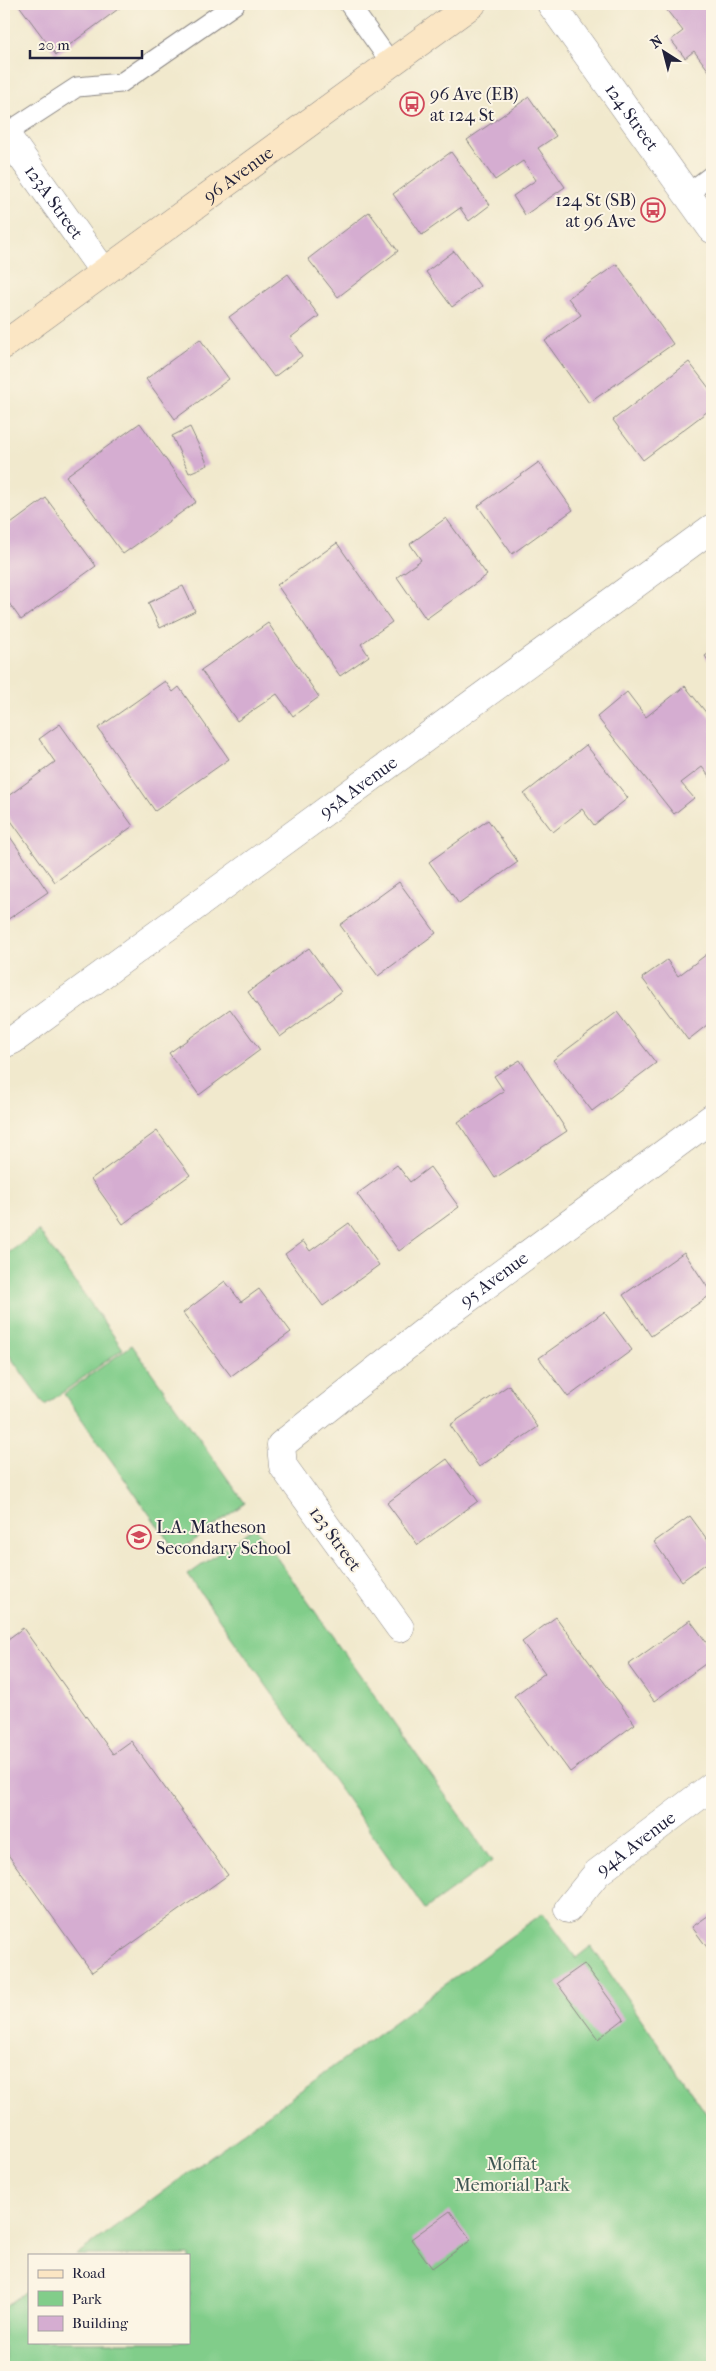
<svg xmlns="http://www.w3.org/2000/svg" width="716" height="2371" viewBox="0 0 716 2371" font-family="'IM FELL French Canon',serif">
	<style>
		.green { fill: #81cd8a; stroke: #527862 }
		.building { fill: #d5add1 }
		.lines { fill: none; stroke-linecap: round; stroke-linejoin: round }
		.service-casing { stroke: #8a8684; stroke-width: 21 }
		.minor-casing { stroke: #8a8684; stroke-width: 29 }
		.tertiary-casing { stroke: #8a8684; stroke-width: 29 }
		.secondary-casing { stroke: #8a8684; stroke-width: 29 }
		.service { stroke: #fff; stroke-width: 19 }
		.minor { stroke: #fff; stroke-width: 28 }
		.tertiary { stroke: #fff; stroke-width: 28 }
		.secondary { stroke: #fbe6c4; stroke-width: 28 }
		.labels { text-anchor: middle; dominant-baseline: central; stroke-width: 4; stroke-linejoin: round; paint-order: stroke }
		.poi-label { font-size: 18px; fill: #22223b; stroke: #fcf5e5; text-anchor: start }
		.street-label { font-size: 18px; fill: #22223b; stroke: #fcf5e5 }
		.park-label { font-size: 18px; fill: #3e5553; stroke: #fcf5e5 }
	</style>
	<rect width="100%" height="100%" fill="#fcf5e5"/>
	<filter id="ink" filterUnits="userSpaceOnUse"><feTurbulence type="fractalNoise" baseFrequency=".02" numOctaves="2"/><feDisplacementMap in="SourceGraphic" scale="10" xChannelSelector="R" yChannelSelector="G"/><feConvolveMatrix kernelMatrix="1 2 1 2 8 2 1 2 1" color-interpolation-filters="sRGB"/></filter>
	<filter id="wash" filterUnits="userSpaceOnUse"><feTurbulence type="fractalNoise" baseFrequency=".0096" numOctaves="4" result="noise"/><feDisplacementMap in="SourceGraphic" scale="20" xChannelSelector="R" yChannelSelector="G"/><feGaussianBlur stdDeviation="1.12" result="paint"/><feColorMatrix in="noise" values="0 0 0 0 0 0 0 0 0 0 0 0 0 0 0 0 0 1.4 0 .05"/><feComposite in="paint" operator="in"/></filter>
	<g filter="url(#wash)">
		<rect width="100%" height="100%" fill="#f1e9cd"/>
		<g class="green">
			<polygon points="39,1231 123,1349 45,1405 4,1348 4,1256"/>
			<polygon points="132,1345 245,1503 177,1553 64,1394"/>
			<polygon points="255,1527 492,1861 425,1909 188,1575"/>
			<polygon points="543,1913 576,1958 591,1946 712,2122 712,2367 4,2367 4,2308 29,2289 29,2342 189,2342 189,2255 76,2255"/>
		</g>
		<g id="blocks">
			<g class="building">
				<polygon points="18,4 125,4 56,55"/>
				<polygon points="662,4 712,4 712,75 694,51 685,58 671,40 683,31"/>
				<polygon points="529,97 556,136 538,148 565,187 525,215 513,196 536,180 523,161 495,180 467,140"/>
				<polygon points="451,152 490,205 469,221 460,208 422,235 393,194"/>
				<polygon points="369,212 398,251 338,297 308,259"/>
				<polygon points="454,251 480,286 452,307 426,272"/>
				<polygon points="617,264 673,344 589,403 545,341 581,315 568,298"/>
				<polygon points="288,274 319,316 290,338 302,356 274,377 229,317"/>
				<polygon points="200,339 229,379 175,419 146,379"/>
				<polygon points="689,362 712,392 712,408 643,460 613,420"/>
				<polygon points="140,423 196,502 123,554 66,476"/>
				<polygon points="190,427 208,465 189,473 172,436"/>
				<polygon points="539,462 573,510 512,554 478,506"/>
				<polygon points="46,498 96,566 21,620 4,596 4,529"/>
				<polygon points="446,518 487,575 426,619 397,577 421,560 410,544"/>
				<polygon points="337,543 392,622 361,644 369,656 340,676 277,585"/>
				<polygon points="183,586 195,611 160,628 148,603"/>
				<polygon points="268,623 319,697 293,716 277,694 237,721 201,670"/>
				<polygon points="712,651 712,666 705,656"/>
				<polygon points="165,681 173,692 179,687 229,759 155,811 98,728"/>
				<polygon points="685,686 712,720 712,780 702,767 681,783 694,798 674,814 597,717 627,692 646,717"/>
				<polygon points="60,724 133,826 55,882 4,811 4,799 55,762 39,739"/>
				<polygon points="586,745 628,798 594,825 582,809 553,832 524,794"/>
				<polygon points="488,820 518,862 459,904 429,862"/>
				<polygon points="4,828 48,892 4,922"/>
				<polygon points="399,882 436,933 378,976 340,925"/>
				<polygon points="309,948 341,992 280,1037 248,992"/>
				<polygon points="711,951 712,1021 688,1040 642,978 667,960 678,976"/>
				<polygon points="230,1009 260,1050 199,1095 169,1053"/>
				<polygon points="617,1012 656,1063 592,1111 553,1060"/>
				<polygon points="520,1060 567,1131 495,1178 458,1122 504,1091 494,1076"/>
				<polygon points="157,1131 190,1175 123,1224 91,1179"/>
				<polygon points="397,1165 410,1182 430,1167 459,1207 399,1251 357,1194"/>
				<polygon points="349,1223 379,1265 323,1306 285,1254 303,1241 310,1251"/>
				<polygon points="684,1252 712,1294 651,1336 623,1295"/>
				<polygon points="225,1281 241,1302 259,1289 291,1332 231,1376 183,1313"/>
				<polygon points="604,1312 632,1350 568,1397 539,1358"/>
				<polygon points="509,1385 538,1427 479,1467 450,1425"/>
				<polygon points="447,1459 478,1501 418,1545 387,1503"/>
				<polygon points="690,1516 712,1546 712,1559 682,1581 654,1542"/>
				<polygon points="556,1617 635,1724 570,1772 514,1696 545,1673 522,1642"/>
				<polygon points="690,1620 712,1650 712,1659 654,1701 628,1665"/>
				<polygon points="23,1628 113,1754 131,1741 228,1875 92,1972 4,1849 4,1642"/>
				<polygon points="712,1913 712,1954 692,1927"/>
				<polygon points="584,1964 624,2019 598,2039 557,1983"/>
				<polygon points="450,2211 471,2240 432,2268 411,2239"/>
			</g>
		</g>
	</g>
	<g filter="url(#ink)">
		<use href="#blocks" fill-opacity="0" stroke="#8a8684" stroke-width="1"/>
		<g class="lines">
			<g class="service-casing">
				<g id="service">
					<polyline points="349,4 391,63"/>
					<polyline points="5,134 77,87 121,83 235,4"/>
					<polyline points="687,194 712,175"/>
				</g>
			</g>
			<g class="minor-casing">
				<g id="minor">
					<path id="s1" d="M4 1044 13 1040 712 528"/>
					<path id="s2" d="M400 1628 283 1466 281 1445 447 1314 712 1118"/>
					<path id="s3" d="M568 1909 597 1873 712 1786"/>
				</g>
			</g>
			<g class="tertiary-casing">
				<g id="tertiary">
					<path id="s4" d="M551 4 712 229"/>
					<path id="s5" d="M4 132 104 272"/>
				</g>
			</g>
			<g class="secondary-casing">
				<g id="secondary">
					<path id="s6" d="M4 345 472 4"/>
				</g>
			</g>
			<use href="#service" class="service"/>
			<use href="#minor" class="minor"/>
			<use href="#tertiary" class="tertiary"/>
			<use href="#secondary" class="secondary"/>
		</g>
	</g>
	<defs>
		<g id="bus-ring" transform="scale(1.25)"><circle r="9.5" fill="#fcf5e5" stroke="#d1495b" stroke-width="1.5"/><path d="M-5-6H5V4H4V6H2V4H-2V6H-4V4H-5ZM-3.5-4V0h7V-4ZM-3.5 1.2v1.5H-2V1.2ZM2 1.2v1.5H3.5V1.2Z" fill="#d1495b"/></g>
		<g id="school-ring" transform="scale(1.25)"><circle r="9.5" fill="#fcf5e5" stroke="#d1495b" stroke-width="1.5"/><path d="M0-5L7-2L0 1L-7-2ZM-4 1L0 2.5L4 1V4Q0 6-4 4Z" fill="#d1495b"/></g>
	</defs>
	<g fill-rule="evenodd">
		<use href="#bus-ring" x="412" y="104"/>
		<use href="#bus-ring" x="653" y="210"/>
		<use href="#school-ring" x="139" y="1537"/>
	</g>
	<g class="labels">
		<g class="poi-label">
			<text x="430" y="94">96 Ave (EB)<tspan x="430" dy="21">at 124 St</tspan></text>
			<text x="636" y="200" text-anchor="end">124 St (SB)<tspan x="636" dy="21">at 96 Ave</tspan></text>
			<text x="156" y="1527">L.A. Matheson<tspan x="156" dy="21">Secondary School</tspan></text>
		</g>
		<g class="street-label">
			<text stroke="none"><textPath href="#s4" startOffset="139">124 Street</textPath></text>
			<text stroke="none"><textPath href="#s6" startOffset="290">96 Avenue</textPath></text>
			<text stroke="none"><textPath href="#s5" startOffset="86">123A Street</textPath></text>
			<text stroke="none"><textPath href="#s1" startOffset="438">95A Avenue</textPath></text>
			<text stroke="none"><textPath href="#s2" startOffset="491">95 Avenue</textPath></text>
			<text transform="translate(335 1539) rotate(54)">123 Street</text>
			<text stroke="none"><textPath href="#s3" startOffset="95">94A Avenue</textPath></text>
		</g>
		<g class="park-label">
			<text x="512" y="2164">Moffat<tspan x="512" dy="21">Memorial Park</tspan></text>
		</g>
	</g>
	<rect width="716" height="2371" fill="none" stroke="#fcf5e5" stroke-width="20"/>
	<rect x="28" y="2254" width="162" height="90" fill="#fcf5e5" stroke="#a5a1a1"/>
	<rect x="38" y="2270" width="25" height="8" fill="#fbe6c4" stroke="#a5a1a1"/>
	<text x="72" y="2278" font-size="15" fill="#22223b">Road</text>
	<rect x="38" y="2291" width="25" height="15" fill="#81cd8a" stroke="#a5a1a1"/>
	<text x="72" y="2304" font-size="15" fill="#22223b">Park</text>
	<rect x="38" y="2316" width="25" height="15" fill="#d5add1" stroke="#a5a1a1"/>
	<text x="72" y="2328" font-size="15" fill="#22223b">Building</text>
	<g transform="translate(664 52) rotate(324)" stroke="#fcf5e5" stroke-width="4" paint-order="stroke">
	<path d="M0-4L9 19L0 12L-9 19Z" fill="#22223b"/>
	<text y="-8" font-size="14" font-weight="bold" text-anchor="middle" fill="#22223b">N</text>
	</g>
	<path d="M30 50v8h112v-8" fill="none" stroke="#22223b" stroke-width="2.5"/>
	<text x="38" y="50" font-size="15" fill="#22223b" stroke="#fcf5e5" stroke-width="4" paint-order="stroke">20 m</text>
</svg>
